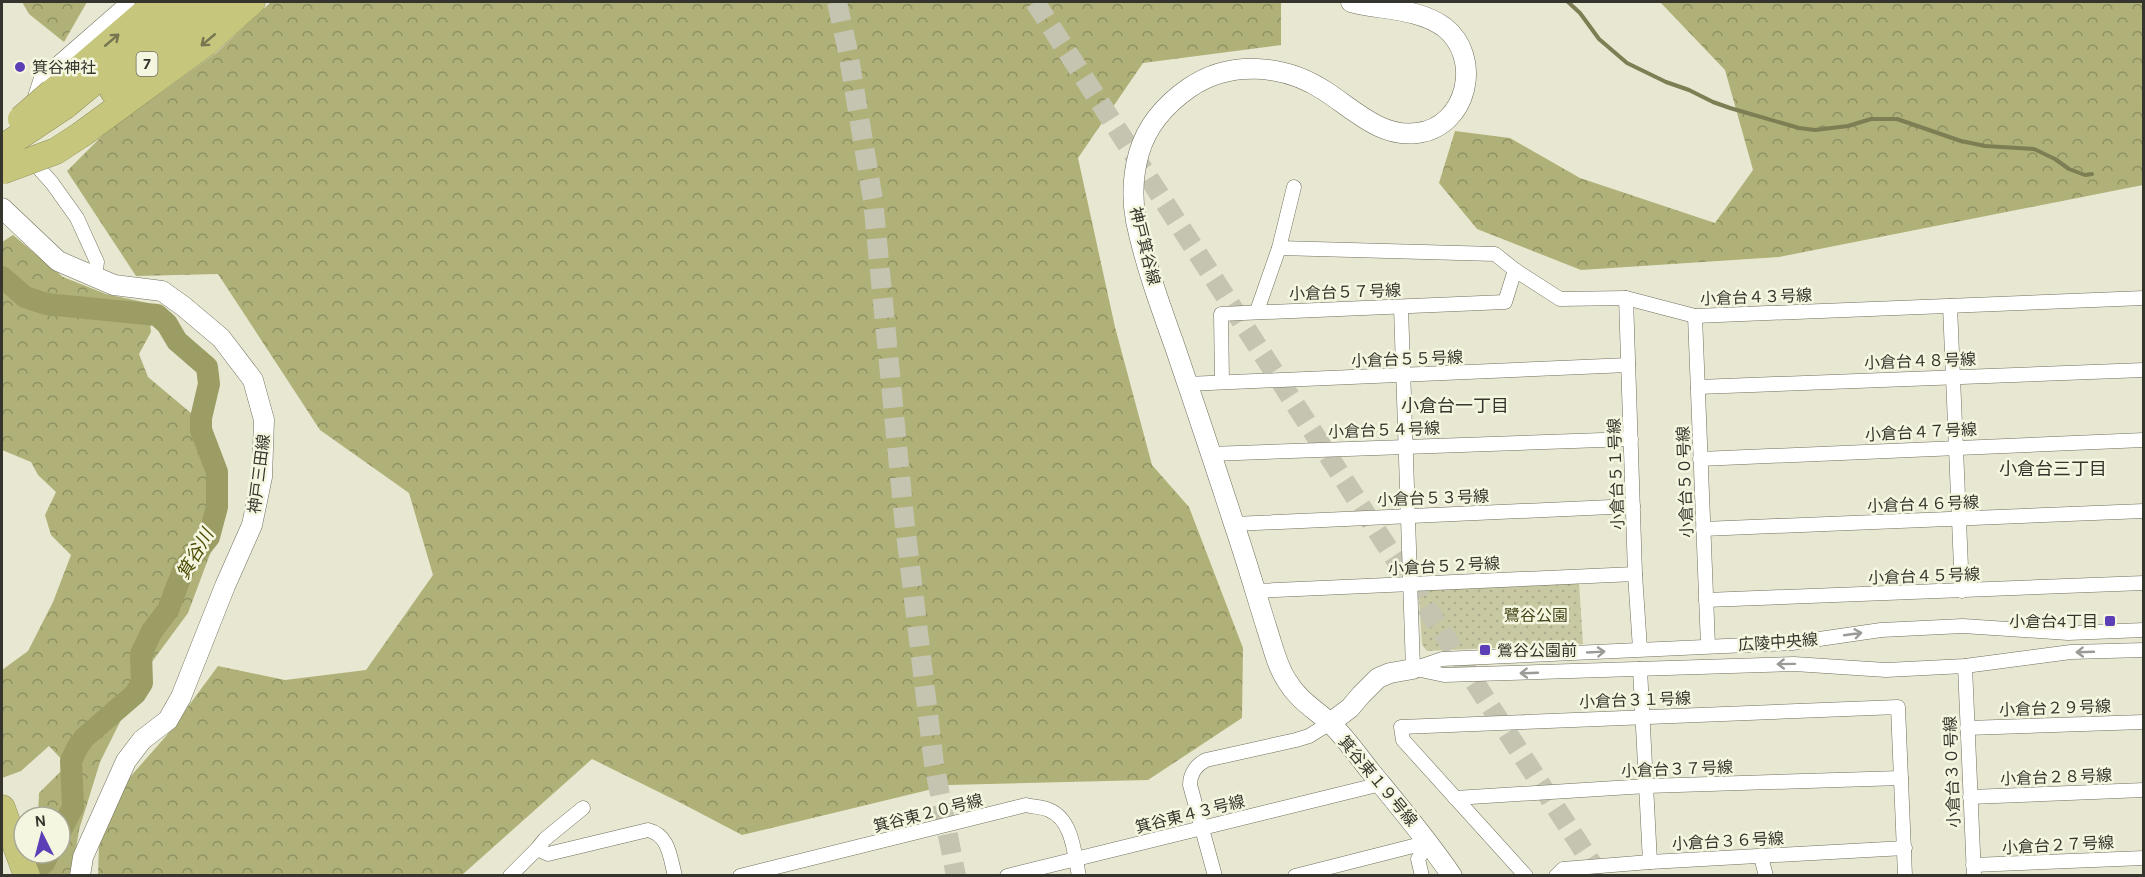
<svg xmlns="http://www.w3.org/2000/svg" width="2145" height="877" viewBox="0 0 2145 877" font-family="Karla,'Noto Sans JP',sans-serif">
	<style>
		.grass { fill: url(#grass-dots) }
		.forest { fill: url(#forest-crowns) }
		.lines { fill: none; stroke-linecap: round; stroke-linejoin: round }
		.stream { stroke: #7d7e54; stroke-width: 4 }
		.river { stroke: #9c9d65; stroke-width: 22 }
		.secondary-tunnel { stroke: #c4c4b1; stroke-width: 20; stroke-dasharray: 20 10; stroke-linecap: butt }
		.street-casing { stroke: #6f6f5c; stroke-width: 15 }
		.secondary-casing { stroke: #6f6f5c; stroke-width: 21 }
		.highway-casing { stroke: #939461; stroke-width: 27 }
		.street { stroke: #fff; stroke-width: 14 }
		.secondary { stroke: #fff; stroke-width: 20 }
		.highway { stroke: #c6c77d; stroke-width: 26 }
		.highway-bridge-casing { stroke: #939461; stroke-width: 27; stroke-linecap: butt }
		.highway-bridge { stroke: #c6c77d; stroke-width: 26 }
		.oneway { stroke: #767751 }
		.oneway2 { stroke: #9a9a96 }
		.poi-dot { fill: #5c3eb6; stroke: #f5f6df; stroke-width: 2 }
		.labels { text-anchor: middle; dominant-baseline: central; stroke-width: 5; stroke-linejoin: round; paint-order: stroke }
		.shield { fill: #f5f6df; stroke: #6f6f62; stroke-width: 1.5 }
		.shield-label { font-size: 15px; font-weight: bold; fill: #35352d }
		.poi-label { font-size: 16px; fill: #35352d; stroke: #f5f6df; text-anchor: start }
		.street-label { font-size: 16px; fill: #35352d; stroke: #f5f6df }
		.park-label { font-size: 16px; fill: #444418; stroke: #f5f6df }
		.neighbourhood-label { font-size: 18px; fill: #35352d; stroke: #f5f6df }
		.water-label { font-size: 18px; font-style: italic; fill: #4b4a02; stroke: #f5f6df }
	</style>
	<defs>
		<pattern id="grass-dots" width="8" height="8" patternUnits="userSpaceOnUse" patternTransform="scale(1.5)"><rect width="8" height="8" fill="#c8c9a3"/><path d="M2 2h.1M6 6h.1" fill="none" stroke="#acad8d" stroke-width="1.8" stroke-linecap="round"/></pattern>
		<pattern id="forest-crowns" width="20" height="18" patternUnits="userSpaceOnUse" patternTransform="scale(1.5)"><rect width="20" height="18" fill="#b0b178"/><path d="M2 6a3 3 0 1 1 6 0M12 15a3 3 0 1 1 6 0" fill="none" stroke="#909163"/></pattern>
	</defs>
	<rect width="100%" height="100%" fill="#e8e8d2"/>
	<polygon class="grass" points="1579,582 1583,644 1427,651 1422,645 1419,597 1425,589"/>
	<g class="forest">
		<polygon points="22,2 87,2 64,42 29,14"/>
		<polygon points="271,2 1281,2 1281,45 1143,63 1078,158 1115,327 1152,465 1189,507 1243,648 1242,718 1148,780 949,785 742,835 679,802 592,759 462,875 98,875 100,811 167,735 218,666 285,680 366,670 433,575 409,493 320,430 218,274 136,276 67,171 104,134 216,53"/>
		<polygon points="1660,2 2143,2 2143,185 1779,257 1581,270 1477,229 1439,183 1455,131 1510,138 1580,178 1715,223 1753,170 1725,70"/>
		<polygon points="13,235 63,277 106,294 148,303 151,332 139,354 148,377 191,413 208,468 216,538 188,613 146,670 100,762 79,830 72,875 43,875 38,853 60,853 60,817 38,817 39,793 67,765 49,746 21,771 2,778 2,670 28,651 53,602 71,555 51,535 45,515 56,492 38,475 31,462 2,450 2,242"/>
	</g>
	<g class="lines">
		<polyline class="stream" points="1568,2 1580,13 1599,39 1627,63 1666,82 1689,90 1713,102 1730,108 1799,128 1815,130 1848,126 1871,119 1897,119 1961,141 1985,146 2034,149 2055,159 2069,169 2085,175 2092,174"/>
		<g class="river">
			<polyline points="2,277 25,297 46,304 157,315 167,324 177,341 207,367 209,384 201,418 201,430 217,472 217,507 209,537 184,568 168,610 152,631 141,654 142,683 135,694 84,738 77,748 71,761 73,807 60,832"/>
			<polyline points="24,876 44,863 49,853"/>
		</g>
		<g class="secondary-tunnel">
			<polyline points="837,2 848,52 873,200 904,517 934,764 956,876"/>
			<polyline points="1035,2 1600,876"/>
		</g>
		<g class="street-casing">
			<g id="street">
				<polyline points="33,103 41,78 128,2"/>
				<polyline points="28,156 52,183 77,218 97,262 95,276"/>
				<polyline points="1279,248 1495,254 1515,270 1560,299 1626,298 1695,316 2144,298"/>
				<polyline points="1626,298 1635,574 1640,649"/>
				<polyline points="1950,306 1962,591"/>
				<polyline points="1401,307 1413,669"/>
				<polyline points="1257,311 1279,248 1294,187"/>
				<polyline points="1695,316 1708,646"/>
				<polyline points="1222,382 1221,314 1505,302 1515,270"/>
				<polyline points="1187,384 1628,365"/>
				<polyline points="1698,387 2144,370"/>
				<polyline points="1210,454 1631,439"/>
				<polyline points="1700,459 2144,440"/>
				<polyline points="1234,524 1633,506"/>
				<polyline points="1703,529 2144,511"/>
				<polyline points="1255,591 1635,574"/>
				<polyline points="1706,600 2144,583"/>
				<polyline points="1965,666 1974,876"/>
				<polyline points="1413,669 1442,659 1792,643 1881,630 1963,626 2068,633 2144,630"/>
				<polyline points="1416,669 1444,675 1794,664 1886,670 1965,666 2071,652 2144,650"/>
				<polyline points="1640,669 1650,862"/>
				<polyline points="1967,728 2144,722"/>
				<polyline points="1970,797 2144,790"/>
				<polyline points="1455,798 1647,786 1901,778"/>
				<polyline points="537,849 545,839 583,808"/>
				<polyline points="1761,857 1766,876"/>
				<polyline points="1973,865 2144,858"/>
				<path d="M510 876 537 849 548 854 648 830C669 835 670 857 675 876"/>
				<path d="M740 876 1026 805C1034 807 1043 807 1049 810 1073 820 1074 853 1079 876"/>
				<polyline points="1007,876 1381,784"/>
				<path d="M1215 876 1190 785C1190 774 1196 765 1206 760L1296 740 1309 736 1330 723"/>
				<polyline points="1295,876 1429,842"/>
				<polyline points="1422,876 1418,859 1429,842"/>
				<polyline points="1526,876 1403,740 1401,727 1898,707 1905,876"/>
				<polyline points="1556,876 1563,869 1650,862 1905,848"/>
			</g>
		</g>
		<g class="secondary-casing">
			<g id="secondary">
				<path d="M1351 2C1381 10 1418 8 1444 27 1483 57 1468 127 1417 133 1381 138 1353 109 1325 91 1284 64 1230 60 1189 88 1166 104 1147 125 1139 153 1133 174 1132 199 1136 221 1145 264 1160 305 1175 347 1195 406 1215 465 1234 524 1246 559 1256 594 1267 629 1273 647 1277 666 1287 681 1299 701 1315 709 1331 724 1346 738 1358 756 1371 772 1399 806 1427 839 1452 876"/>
				<polyline points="2,208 58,261 114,285 162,291 183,306 221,338 253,380 264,420 262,477 252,525 225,586 181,697 168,720 142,740 126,761 83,857 80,876"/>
				<polyline points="1330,723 1350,708 1361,695 1378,678 1390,673 1413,669"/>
			</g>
		</g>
		<g class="highway-casing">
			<g id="highway">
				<polyline points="113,91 162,52 218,2"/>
				<polyline points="52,92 157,2"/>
				<polyline points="65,106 190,2"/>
				<polyline points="82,134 206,43 252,2"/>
				<polyline points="2,808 27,876"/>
			</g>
		</g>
		<use href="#street" class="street"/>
		<use href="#secondary" class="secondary"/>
		<use href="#highway" class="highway"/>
		<g class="highway-bridge-casing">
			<g id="highway-bridge">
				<polyline points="21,119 52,92"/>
				<polyline points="2,148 65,106"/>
				<polyline points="2,171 56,151 82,134"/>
			</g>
		</g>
		<use href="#highway-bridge" class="highway-bridge"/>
	</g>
	<defs><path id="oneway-shaft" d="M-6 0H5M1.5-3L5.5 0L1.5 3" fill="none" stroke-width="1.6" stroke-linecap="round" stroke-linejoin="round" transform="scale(1.5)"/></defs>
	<g class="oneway">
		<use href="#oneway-shaft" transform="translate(112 40) rotate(-40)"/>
		<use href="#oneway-shaft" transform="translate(208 40) rotate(140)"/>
	</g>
	<g class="oneway2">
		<use href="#oneway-shaft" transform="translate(1853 634) rotate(-8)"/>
		<use href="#oneway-shaft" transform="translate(1596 652) rotate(-3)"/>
		<use href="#oneway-shaft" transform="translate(2085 652) rotate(178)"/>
		<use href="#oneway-shaft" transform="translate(1786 664) rotate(179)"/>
		<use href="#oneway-shaft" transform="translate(1529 673) rotate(178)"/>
	</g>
	<g class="poi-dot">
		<circle cx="20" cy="67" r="6"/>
		<rect x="2104" y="615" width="12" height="12" rx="3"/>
		<rect x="1479" y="644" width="12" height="12" rx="3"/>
	</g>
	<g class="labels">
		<rect class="shield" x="136.5" y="52" width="21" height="24" rx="4.5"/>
		<g class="shield-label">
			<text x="147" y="64">7</text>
		</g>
		<g class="poi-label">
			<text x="32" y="67">箕谷神社</text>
			<text x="2098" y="621" text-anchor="end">小倉台4丁目</text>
			<text x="1497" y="650">鶯谷公園前</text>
		</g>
		<g class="street-label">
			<text transform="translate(1145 246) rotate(76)">神戸箕谷線</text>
			<text transform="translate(1345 292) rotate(-2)">小倉台５７号線</text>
			<text transform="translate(1756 297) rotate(-2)">小倉台４３号線</text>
			<text transform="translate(1407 359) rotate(-2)">小倉台５５号線</text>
			<text transform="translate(1920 361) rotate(-2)">小倉台４８号線</text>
			<text transform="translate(1384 430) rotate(-2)">小倉台５４号線</text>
			<text transform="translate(1921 432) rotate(-3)">小倉台４７号線</text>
			<text transform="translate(259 474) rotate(-83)">神戸三田線</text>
			<text transform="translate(1616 474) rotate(-92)">小倉台５１号線</text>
			<text transform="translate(1685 482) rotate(-92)">小倉台５０号線</text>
			<text transform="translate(1433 498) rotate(-2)">小倉台５３号線</text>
			<text transform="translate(1923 504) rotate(-2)">小倉台４６号線</text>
			<text transform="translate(1444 566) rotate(-3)">小倉台５２号線</text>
			<text transform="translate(1924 576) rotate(-2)">小倉台４５号線</text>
			<text transform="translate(1778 642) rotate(-4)">広陵中央線</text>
			<text transform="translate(1635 700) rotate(-2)">小倉台３１号線</text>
			<text transform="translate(2055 708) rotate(-2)">小倉台２９号線</text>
			<text transform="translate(1677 769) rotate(-2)">小倉台３７号線</text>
			<text transform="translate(1952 772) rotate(-92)">小倉台３０号線</text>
			<text transform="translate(2056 777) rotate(-2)">小倉台２８号線</text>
			<text transform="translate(1378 781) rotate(50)">箕谷東１９号線</text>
			<text transform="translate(928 813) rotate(-14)">箕谷東２０号線</text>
			<text transform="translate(1190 814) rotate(-14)">箕谷東４３号線</text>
			<text transform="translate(1728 841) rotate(-3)">小倉台３６号線</text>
			<text transform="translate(2058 845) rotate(-3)">小倉台２７号線</text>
		</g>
		<g class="park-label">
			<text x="1536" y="615">鷺谷公園</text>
		</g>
		<g class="neighbourhood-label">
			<text x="1455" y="406">小倉台一丁目</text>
			<text x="2053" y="469">小倉台三丁目</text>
		</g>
		<g class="water-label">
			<text transform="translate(195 554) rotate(-60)">箕谷川</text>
		</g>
	</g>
	<rect width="2145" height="877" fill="none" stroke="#35352d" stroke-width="6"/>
	<g transform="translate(42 835) rotate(354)"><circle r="28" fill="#f5f6df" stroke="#a8a998" stroke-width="1.5"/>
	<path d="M0-4.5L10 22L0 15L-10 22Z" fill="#5c3eb6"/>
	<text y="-9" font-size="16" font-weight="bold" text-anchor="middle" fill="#35352d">N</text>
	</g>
</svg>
